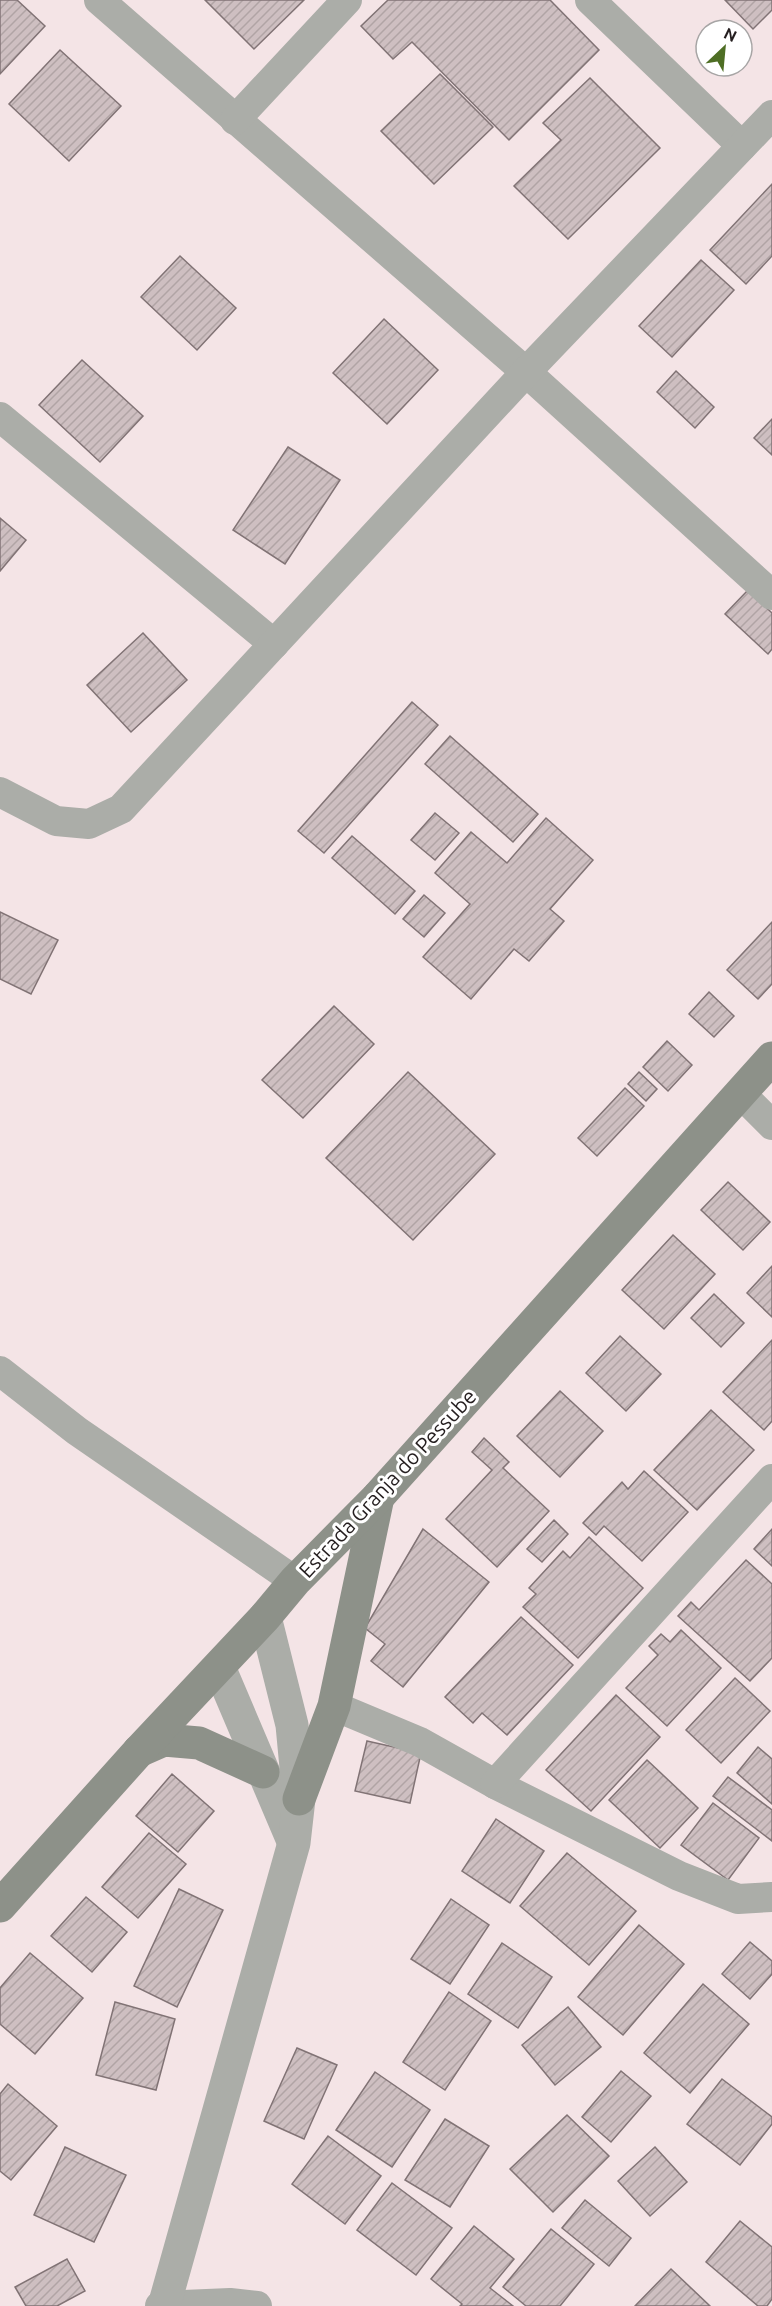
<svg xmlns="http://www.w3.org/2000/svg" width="772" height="2306" viewBox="0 0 772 2306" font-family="Ubuntu,sans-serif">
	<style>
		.building { fill: url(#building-hatch); stroke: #817375; stroke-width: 1.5 }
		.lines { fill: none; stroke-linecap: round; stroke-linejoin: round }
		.minor { stroke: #abada8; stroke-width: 30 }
		.tertiary { stroke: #abada8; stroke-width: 33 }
		.secondary { stroke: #8d9189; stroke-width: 33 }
		.labels { text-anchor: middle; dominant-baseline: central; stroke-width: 6; stroke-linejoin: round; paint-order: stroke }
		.street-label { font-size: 21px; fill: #241e1f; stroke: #fff }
	</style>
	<defs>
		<pattern id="building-hatch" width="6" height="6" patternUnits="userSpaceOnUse" patternTransform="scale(1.5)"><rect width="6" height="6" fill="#cebfc1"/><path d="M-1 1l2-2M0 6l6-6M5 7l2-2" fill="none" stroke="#b1a4a5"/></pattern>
	</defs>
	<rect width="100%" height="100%" fill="#f4e4e6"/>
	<g class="building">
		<polygon points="0,0 17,0 45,26 0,74"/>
		<polygon points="205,0 304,0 254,49"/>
		<polygon points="388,0 550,0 599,50 509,140 412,42 393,59 361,26"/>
		<polygon points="725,0 772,0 772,10 753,29"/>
		<polygon points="60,50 121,106 69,161 9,104"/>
		<polygon points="440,74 493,127 434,184 381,131"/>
		<polygon points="590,78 660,148 568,239 514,186 561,140 543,123"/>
		<polygon points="772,184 772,256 746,284 710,250"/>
		<polygon points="180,256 236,308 197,350 141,297"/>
		<polygon points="701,260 734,290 672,357 639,326"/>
		<polygon points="384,319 438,370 387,424 333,373"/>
		<polygon points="82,360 143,416 100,462 39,405"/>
		<polygon points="676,371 714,407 695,428 657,392"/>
		<polygon points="772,419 772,455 754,438"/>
		<polygon points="288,447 340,480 285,564 233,530"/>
		<polygon points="0,518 26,540 0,571"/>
		<polygon points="748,590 772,613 772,649 768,654 725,614"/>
		<polygon points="143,633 187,680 131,732 87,685"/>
		<polygon points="412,702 438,725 324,853 298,831"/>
		<polygon points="450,736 538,814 513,842 425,764"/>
		<polygon points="435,813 459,833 435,860 411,840"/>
		<polygon points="546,818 593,860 550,909 564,921 529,961 514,949 471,999 423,957 470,904 435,873 471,832 507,863"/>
		<polygon points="352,836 415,891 395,914 332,858"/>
		<polygon points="424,895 445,913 424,937 403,919"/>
		<polygon points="0,912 58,940 31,994 0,979"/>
		<polygon points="772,922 772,984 758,999 727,970"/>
		<polygon points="709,992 734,1016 714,1037 689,1014"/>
		<polygon points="334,1006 374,1044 303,1118 262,1080"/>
		<polygon points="667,1041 692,1065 668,1091 643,1067"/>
		<polygon points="408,1072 495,1154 413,1240 326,1158"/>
		<polygon points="639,1072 657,1089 646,1101 628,1084"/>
		<polygon points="625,1088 644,1106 597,1156 578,1138"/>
		<polygon points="728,1182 770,1222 743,1250 701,1210"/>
		<polygon points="673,1235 715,1274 664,1329 622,1290"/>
		<polygon points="772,1266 772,1317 747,1293"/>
		<polygon points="714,1294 744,1323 721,1347 691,1318"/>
		<polygon points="620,1336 661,1374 626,1411 586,1373"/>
		<polygon points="772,1340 772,1421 764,1430 723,1392"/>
		<polygon points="560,1391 603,1431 560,1477 517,1436"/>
		<polygon points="711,1410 754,1450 697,1510 654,1470"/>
		<polygon points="484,1438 509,1462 503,1468 549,1511 497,1567 446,1519 492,1470 472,1452"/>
		<polygon points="644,1471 688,1512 642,1561 604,1526 596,1535 583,1523 622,1482 628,1489"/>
		<polygon points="554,1520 568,1534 542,1562 527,1549"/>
		<polygon points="423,1529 489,1582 403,1687 371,1661 385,1644 365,1628"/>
		<polygon points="772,1529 772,1566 754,1549"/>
		<polygon points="589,1537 643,1588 578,1658 523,1607 536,1594 529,1588 563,1551 570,1558"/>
		<polygon points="746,1560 772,1584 772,1658 750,1681 678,1616 691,1602 699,1610"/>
		<polygon points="521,1617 573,1665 507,1735 482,1713 473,1723 445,1697"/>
		<polygon points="681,1630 721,1668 667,1726 626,1688 658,1655 649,1646 661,1634 670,1642"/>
		<polygon points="735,1678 770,1711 721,1763 686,1730"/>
		<polygon points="616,1695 660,1737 591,1811 546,1770"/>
		<polygon points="367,1741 421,1753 410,1803 355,1791"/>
		<polygon points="758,1747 772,1759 772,1804 737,1773"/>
		<polygon points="647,1760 698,1808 660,1848 609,1800"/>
		<polygon points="172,1774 214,1811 178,1852 136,1816"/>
		<polygon points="728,1777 772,1810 772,1841 713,1796"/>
		<polygon points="713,1803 759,1838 728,1880 681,1845"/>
		<polygon points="496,1819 544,1851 510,1903 462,1871"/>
		<polygon points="149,1833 186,1864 138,1918 102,1887"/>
		<polygon points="567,1853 636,1911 589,1965 520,1906"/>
		<polygon points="179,1889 223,1910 177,2007 134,1986"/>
		<polygon points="86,1897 127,1932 92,1972 51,1936"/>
		<polygon points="451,1899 489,1925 450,1984 411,1959"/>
		<polygon points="639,1925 684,1964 623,2035 578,1997"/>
		<polygon points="750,1942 772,1961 772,1974 750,1999 722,1974"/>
		<polygon points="502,1943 552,1977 518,2028 468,1994"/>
		<polygon points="30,1953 83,1998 35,2054 0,2024 0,1988"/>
		<polygon points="703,1984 749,2024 690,2093 644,2053"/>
		<polygon points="449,1992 491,2021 445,2090 403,2062"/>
		<polygon points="115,2002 175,2019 156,2090 96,2075"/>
		<polygon points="568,2007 601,2047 555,2085 522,2045"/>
		<polygon points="297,2048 337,2065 304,2139 264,2121"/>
		<polygon points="621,2071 651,2096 611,2142 582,2117"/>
		<polygon points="375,2072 430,2110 392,2167 336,2130"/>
		<polygon points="722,2079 772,2117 772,2124 740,2165 687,2124"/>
		<polygon points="8,2084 57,2126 11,2180 0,2171 0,2094"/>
		<polygon points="567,2115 609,2156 553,2212 510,2169"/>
		<polygon points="445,2119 489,2146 450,2207 405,2180"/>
		<polygon points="328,2136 381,2176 345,2224 292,2184"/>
		<polygon points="65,2147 126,2175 94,2242 34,2215"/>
		<polygon points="655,2147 687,2182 650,2216 618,2181"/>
		<polygon points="392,2183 452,2228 416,2275 357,2230"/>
		<polygon points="585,2200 631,2238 609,2266 562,2228"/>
		<polygon points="740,2221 772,2247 772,2299 767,2306 758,2306 706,2262"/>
		<polygon points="474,2226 514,2259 490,2288 513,2306 460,2306 462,2304 431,2279"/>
		<polygon points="551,2229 594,2264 560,2306 526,2306 503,2287"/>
		<polygon points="67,2259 85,2291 57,2306 26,2306 15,2287"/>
		<polygon points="671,2269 710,2306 635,2306"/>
	</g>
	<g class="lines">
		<g class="minor">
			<polyline points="99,0 526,372 772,595"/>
			<polyline points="590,0 742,146"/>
			<polyline points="235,120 347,0"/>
			<polyline points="0,417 274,644"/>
			<polyline points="0,792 56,821 89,824 121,809 526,372 772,115"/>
			<polyline points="740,1093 772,1125"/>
			<polyline points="0,1371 77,1431 295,1581"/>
			<polyline points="334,1706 420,1742 495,1784 679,1876 738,1899 772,1897"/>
			<polyline points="495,1784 772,1479"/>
			<polyline points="160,2306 230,2303 257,2306"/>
		</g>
		<g class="tertiary">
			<polyline points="219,1667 293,1841"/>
			<polyline points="164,2306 294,1843 299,1799 292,1725 265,1617"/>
		</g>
		<g class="secondary">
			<polyline points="139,1751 164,1740 199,1743 263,1772"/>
			<polyline points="299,1799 334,1706 378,1497"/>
			<polyline points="0,1906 139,1751 265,1617 295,1581 378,1497 772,1058"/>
		</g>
	</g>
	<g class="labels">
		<g class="street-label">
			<text transform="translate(387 1483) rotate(-47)">Estrada Granja do Pessube</text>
		</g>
	</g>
	<g transform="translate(724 48) rotate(26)"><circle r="28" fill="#ffffff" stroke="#a7a5a5" stroke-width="1.5"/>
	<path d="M0-4.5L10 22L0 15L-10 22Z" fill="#4e6e24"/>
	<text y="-9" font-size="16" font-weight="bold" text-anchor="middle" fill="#241e1f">N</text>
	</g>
</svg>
